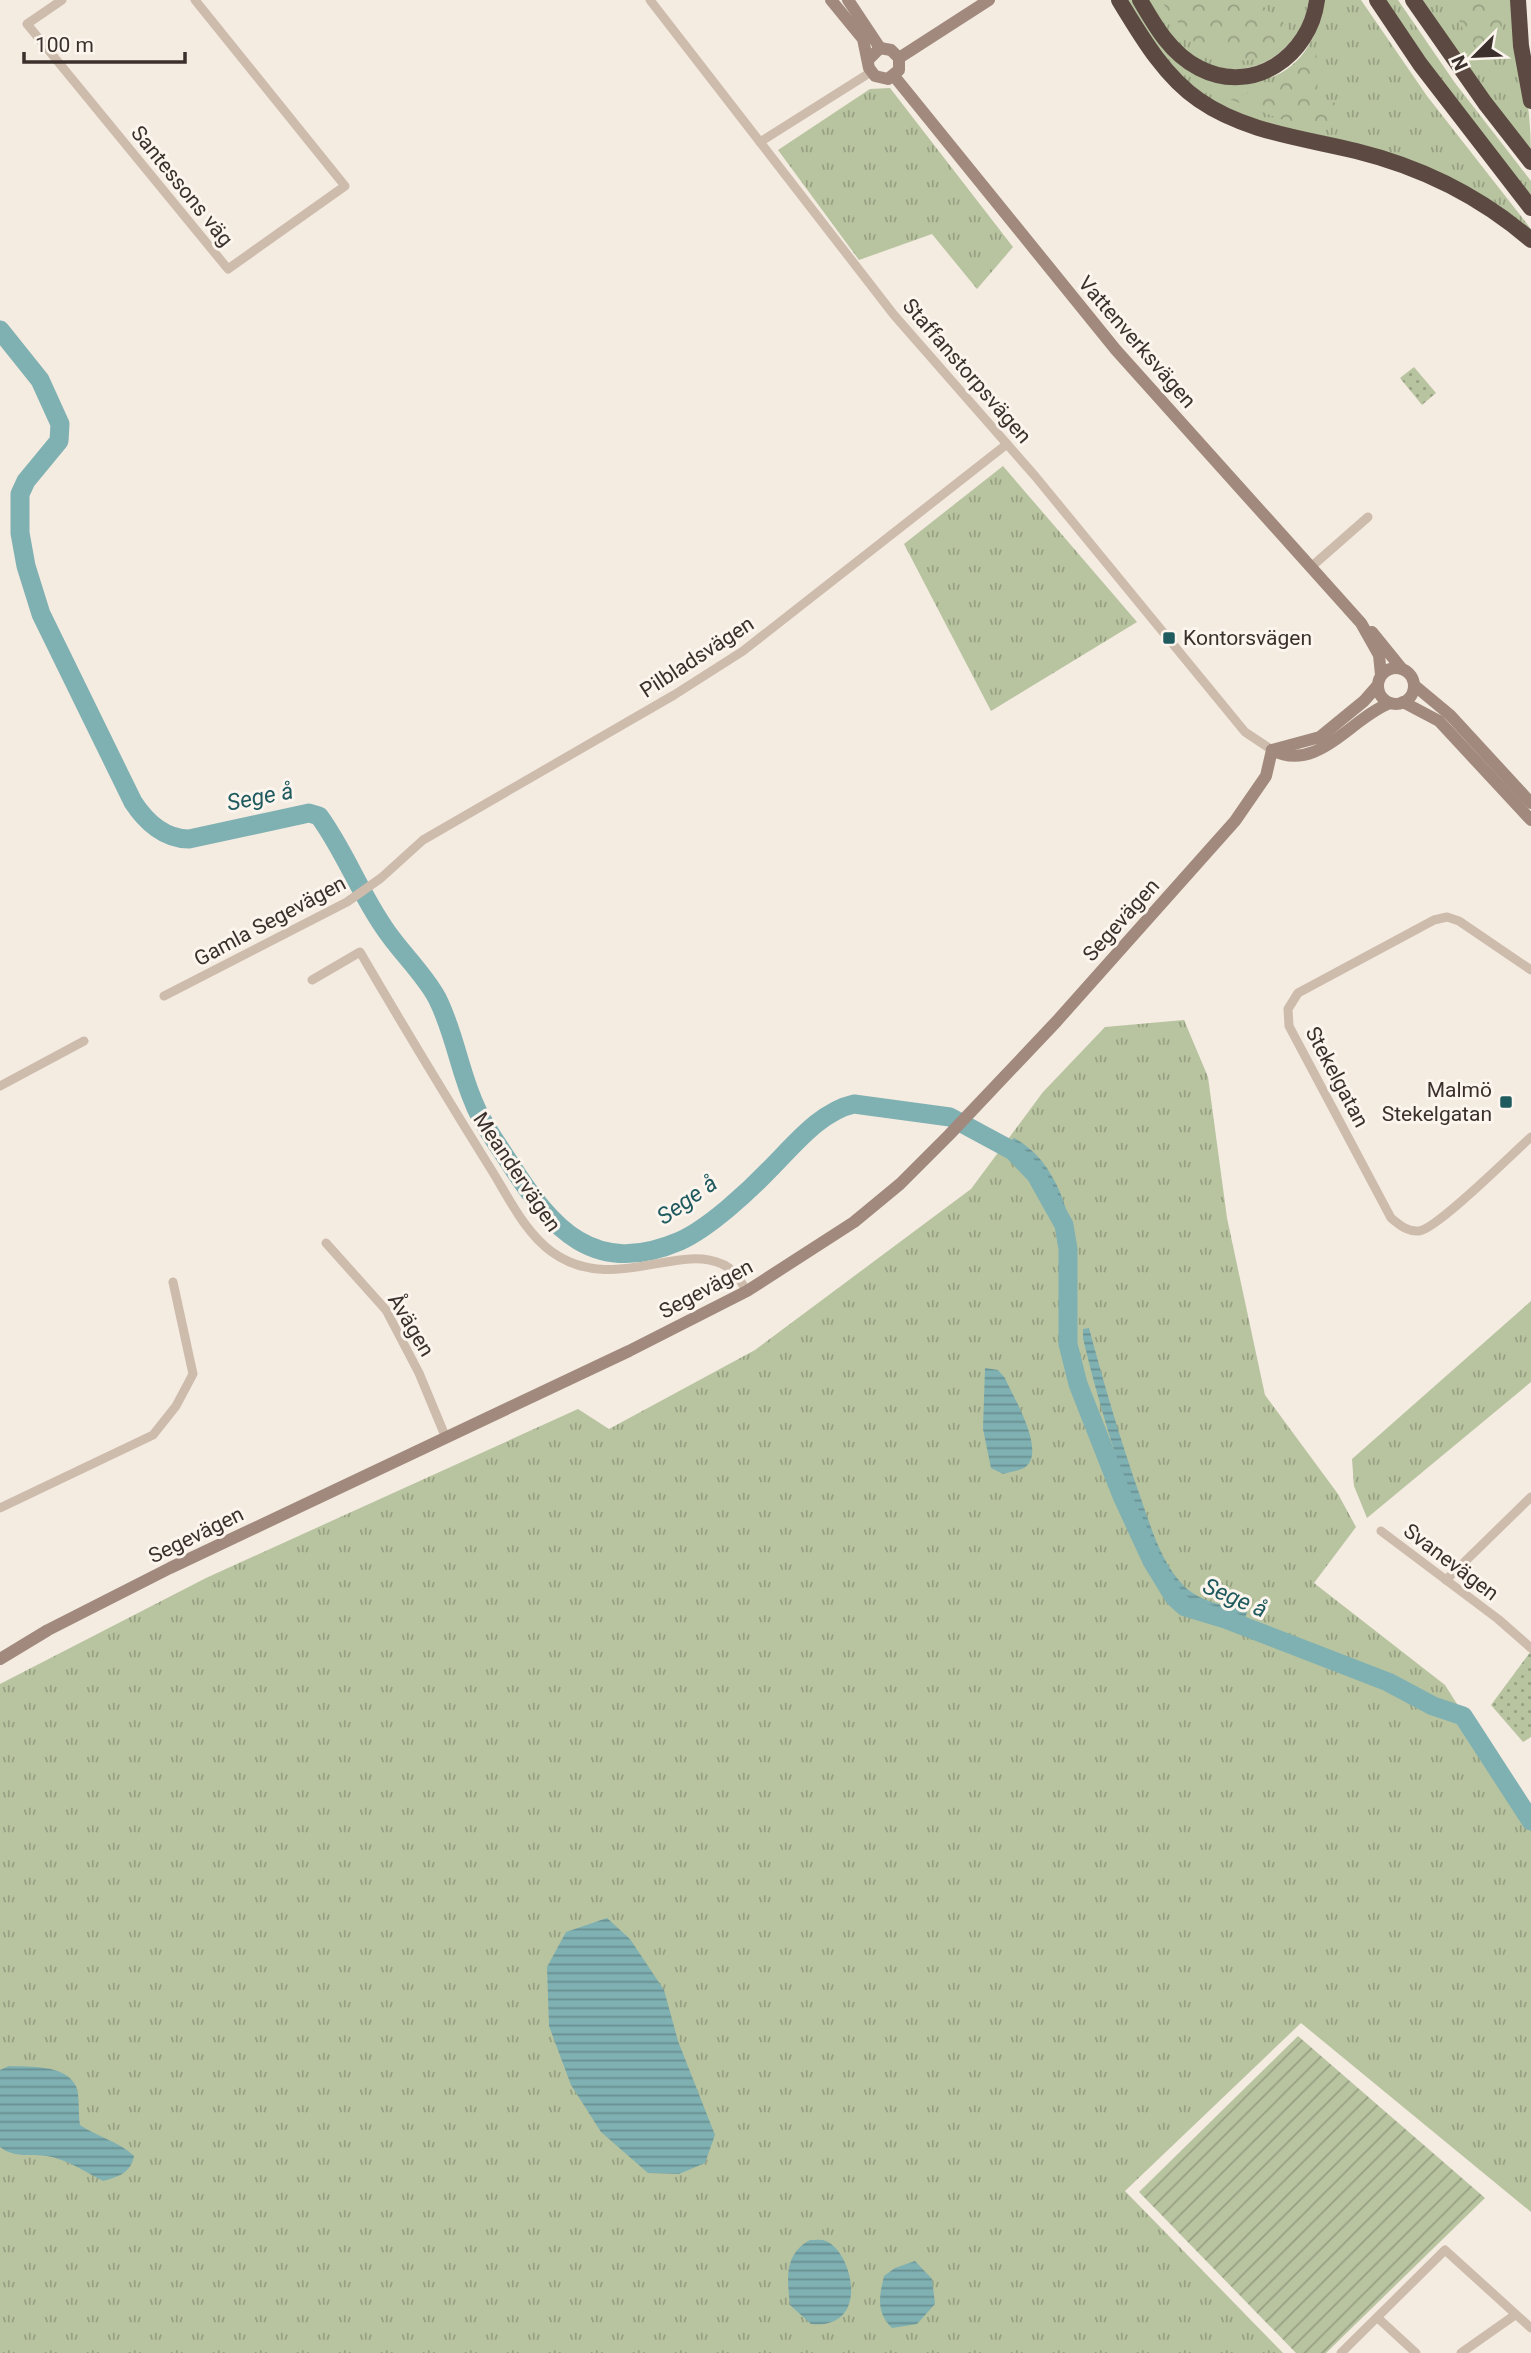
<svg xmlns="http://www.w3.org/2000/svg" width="1531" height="2353" viewBox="0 0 1531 2353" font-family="Roboto,sans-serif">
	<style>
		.grass { fill: url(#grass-tufts) }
		.forest { fill: url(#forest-crowns) }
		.park { fill: url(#park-dots) }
		.garden { fill: url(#garden-furrows) }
		.water { fill: url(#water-rules) }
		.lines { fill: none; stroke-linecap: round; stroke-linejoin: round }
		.river { stroke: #7fb0b2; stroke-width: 19 }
		.street { stroke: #cdbbac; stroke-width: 9 }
		.secondary { stroke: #a18a7d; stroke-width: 12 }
		.highway { stroke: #5c4a42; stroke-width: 16 }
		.poi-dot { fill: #1f5a5e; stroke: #fbf5ee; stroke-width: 2.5 }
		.labels { text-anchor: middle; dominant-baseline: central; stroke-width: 6; stroke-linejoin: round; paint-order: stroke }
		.street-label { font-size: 21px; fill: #3b302b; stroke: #fbf5ee }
		.poi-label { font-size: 21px; fill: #3b302b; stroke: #fbf5ee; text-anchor: start }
		.water-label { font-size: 23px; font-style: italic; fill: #1f5a5e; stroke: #fbf5ee }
	</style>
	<defs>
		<pattern id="grass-tufts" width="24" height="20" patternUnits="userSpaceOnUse" patternTransform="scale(1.75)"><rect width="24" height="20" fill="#b8c4a0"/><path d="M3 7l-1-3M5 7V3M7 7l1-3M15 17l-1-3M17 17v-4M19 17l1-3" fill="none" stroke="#97a083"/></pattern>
		<pattern id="forest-crowns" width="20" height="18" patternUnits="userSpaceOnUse" patternTransform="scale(1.75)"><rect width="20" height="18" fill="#b8c4a0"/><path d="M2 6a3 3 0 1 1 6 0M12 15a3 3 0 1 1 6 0" fill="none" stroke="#97a083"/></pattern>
		<pattern id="park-dots" width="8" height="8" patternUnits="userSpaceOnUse" patternTransform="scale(1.75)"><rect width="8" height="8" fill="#b8c4a0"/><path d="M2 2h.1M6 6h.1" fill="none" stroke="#97a083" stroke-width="1.8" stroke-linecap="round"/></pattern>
		<pattern id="garden-furrows" width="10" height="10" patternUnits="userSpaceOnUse" patternTransform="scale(1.75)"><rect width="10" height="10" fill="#b8c4a0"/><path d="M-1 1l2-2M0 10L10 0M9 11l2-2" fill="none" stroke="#97a083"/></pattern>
		<pattern id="water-rules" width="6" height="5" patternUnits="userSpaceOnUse" patternTransform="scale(1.75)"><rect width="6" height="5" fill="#7fb0b2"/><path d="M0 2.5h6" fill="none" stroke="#699091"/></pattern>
	</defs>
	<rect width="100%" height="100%" fill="#f4ebe1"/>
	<g class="grass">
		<path d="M1126 0H1133L1173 58C1190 62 1251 81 1264 79 1299 73 1322 32 1323 0H1361L1427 96 1531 229V233L1495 205 1259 122 1205 97 1172 68Z"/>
		<path d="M1148 0H1309C1301 56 1241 90 1191 55 1171 41 1160 20 1148 0Z"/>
		<polygon points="1384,0 1398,0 1455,83 1531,181 1531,200 1488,146"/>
		<path d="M1419 0H1512C1519 51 1531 103 1531 154Z"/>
		<polygon points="890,88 1013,247 977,289 932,234 859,260 778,150 870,89"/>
		<polygon points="1003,466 1137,622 991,711 904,544"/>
		<polygon points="1184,1020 1208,1077 1227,1218 1265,1395 1338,1494 1356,1527 1314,1583 1445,1685 1531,1821 1531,2212 1301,2023 1125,2191 1283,2353 0,2353 0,1684 206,1578 578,1409 609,1429 755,1350 971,1189 1043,1092 1105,1027"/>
		<polygon points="1531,1301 1531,1382 1367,1518 1354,1486 1352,1459"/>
	</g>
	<g class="forest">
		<path d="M1160 0H1238L1249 5 1258 0C1267 15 1284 17 1291 33 1280 47 1257 64 1237 60 1229 58 1219 50 1212 45L1200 49Z"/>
		<path d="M1452 0H1498L1505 44 1500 52C1469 56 1460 24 1452 0Z"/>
		<path d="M1316 47 1318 100 1336 103 1330 130 1296 125 1206 90C1213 88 1222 94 1231 95 1262 97 1296 68 1316 47Z"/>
	</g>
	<g class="park">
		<polygon points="1414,367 1436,393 1422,405 1400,378"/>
		<polygon points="1531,1651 1531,1737 1523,1742 1491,1705"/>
	</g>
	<polygon class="garden" points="1298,2036 1485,2198 1326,2353 1296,2353 1139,2192"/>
	<g class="water">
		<path d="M1014 1138C1057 1161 1071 1215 1076 1259H1071C1067 1211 1050 1171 1010 1142Z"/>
		<path d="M1089 1328C1104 1384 1120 1439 1139 1493 1150 1524 1160 1561 1183 1585 1198 1601 1227 1608 1248 1608L1245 1619C1228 1614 1203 1612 1189 1603 1146 1576 1095 1391 1083 1338V1329Z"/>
		<path d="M985 1368 998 1370 1005 1378C1013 1397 1048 1453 1024 1468 1018 1471 1009 1472 1003 1474L991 1468 983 1429Z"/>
		<polygon points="607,1918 630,1939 664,1990 678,2041 715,2135 705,2163 679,2174 648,2173 601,2132 571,2085 549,2026 547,1967 566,1932"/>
		<path d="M9 2066C29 2067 65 2064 76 2086 80 2096 78 2114 80 2125 98 2137 118 2141 134 2156 131 2173 118 2177 103 2181 86 2172 66 2159 47 2156 29 2153 16 2159 0 2147V2070Z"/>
		<path d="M810 2240C814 2240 822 2239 826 2241 853 2252 871 2330 811 2324L790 2305C787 2279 784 2254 810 2240Z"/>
		<path d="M915 2261 932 2279 935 2304 917 2324 892 2328C876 2312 879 2297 884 2276L895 2268Z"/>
	</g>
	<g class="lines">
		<path class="river" d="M0 330 40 380 60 424 59 441 26 481 20 494V533L26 566 41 614 133 802C146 822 165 839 189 839L309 813 319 816C344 850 359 891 383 926 399 951 423 972 437 998 454 1031 459 1069 474 1103 482 1124 497 1143 509 1162 552 1229 594 1278 680 1241 709 1228 749 1191 771 1168 794 1145 821 1111 854 1104L950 1117 1013 1151 1036 1175 1064 1225 1068 1249V1344L1078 1384 1122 1496 1152 1561 1174 1597 1185 1607 1225 1619 1388 1682 1433 1706 1463 1716 1531 1821"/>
		<g class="street">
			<polyline points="62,0 27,24 228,269 345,186 195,0"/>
			<polyline points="650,0 894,315 1035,476 1245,732 1272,750"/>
			<polyline points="760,142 871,72"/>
			<polyline points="1311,567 1368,517"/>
			<path d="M1531 970 1459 921 1447 917 1434 920 1298 993 1288 1009 1289 1026 1391 1218C1400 1225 1407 1232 1419 1231 1437 1229 1512 1154 1531 1137"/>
			<path d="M312 980 360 952C402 1024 445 1095 489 1166 507 1194 524 1232 552 1252 612 1295 676 1243 722 1264 734 1269 740 1281 747 1291"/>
			<polyline points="164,996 347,902 381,878 423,840 674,695 743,651 1007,444"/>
			<polyline points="0,1086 84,1041"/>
			<polyline points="326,1243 386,1310 419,1373 446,1438"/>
			<polyline points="0,1508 153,1435 176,1406 193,1374 173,1282"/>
			<polyline points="1381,1531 1498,1619 1531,1648"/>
			<polyline points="1446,1580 1531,1497"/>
			<polyline points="1379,2319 1416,2353"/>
			<polyline points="1341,2353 1445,2250 1531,2328"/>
			<polyline points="1461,2353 1515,2315"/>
		</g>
		<g class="secondary">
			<polyline points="831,0 863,39 869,68 875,76 888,79 899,70 899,58 891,50 880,48 869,59"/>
			<polyline points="848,0 880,48"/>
			<polyline points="899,58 989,0"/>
			<polyline points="894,76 1116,350 1361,623 1379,655 1381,675"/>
			<polyline points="1372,632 1402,669"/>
			<circle cx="1396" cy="686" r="18"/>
			<polyline points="1414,685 1450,715 1531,803"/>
			<polyline points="1403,702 1439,721 1531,820"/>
			<path d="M1272 750C1317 774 1351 718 1390 703"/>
			<polyline points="1272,750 1320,737 1364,701 1378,685"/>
			<polyline points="0,1659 48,1630 170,1568 629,1351 747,1291 854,1222 900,1184 949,1135 1056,1022 1235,821 1266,776 1272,750"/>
		</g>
		<g class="highway">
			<path d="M1119 0C1141 36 1164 76 1199 100 1245 132 1303 138 1356 151 1421 167 1480 196 1531 240"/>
			<path d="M1140 0C1155 26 1171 54 1199 68 1253 96 1310 56 1317 0"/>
			<polyline points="1377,0 1420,64 1531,208"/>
			<polyline points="1413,0 1485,103 1531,162"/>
			<polyline points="1518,0 1521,46 1531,101"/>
		</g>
	</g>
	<g class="poi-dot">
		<rect x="1162" y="631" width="14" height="14" rx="3.5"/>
		<rect x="1499" y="1095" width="14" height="14" rx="3.5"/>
	</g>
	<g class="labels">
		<g class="street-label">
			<text transform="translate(182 186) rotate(51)">Santessons väg</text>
			<text transform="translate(1137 342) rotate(49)">Vattenverksvägen</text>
			<text transform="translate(967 371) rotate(49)">Staffanstorpsvägen</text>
			<text transform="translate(697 657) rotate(-33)">Pilbladsvägen</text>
			<text transform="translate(1121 920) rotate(-48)">Segevägen</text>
			<text transform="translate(270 921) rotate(-28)">Gamla Segevägen</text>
			<text transform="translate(1337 1077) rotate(62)">Stekelgatan</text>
			<text transform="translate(517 1172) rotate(56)">Meandervägen</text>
			<text transform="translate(706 1289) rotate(-28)">Segevägen</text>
			<text transform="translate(411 1325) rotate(59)">Åvägen</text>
			<text transform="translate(196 1535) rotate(-26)">Segevägen</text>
			<text transform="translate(1451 1562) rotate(37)">Svanevägen</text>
		</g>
		<g class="poi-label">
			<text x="1183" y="638">Kontorsvägen</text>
			<text x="1492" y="1090" text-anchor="end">Malmö<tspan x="1492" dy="24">Stekelgatan</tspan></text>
		</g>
		<g class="water-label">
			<text transform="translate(260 797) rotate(-11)">Sege å</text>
			<text transform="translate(687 1200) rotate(-35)">Sege å</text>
			<text transform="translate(1235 1598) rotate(23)">Sege å</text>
		</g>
	</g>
	<g transform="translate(1475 56) rotate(246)" stroke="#fbf5ee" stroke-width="5" paint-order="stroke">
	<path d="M0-5L12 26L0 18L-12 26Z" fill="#3b302b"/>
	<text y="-10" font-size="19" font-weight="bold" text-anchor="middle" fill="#3b302b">N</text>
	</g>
	<path d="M24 52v10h161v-10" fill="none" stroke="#3b302b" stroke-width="3.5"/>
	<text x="35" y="52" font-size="21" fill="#3b302b" stroke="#fbf5ee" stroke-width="5" paint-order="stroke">100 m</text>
</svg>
